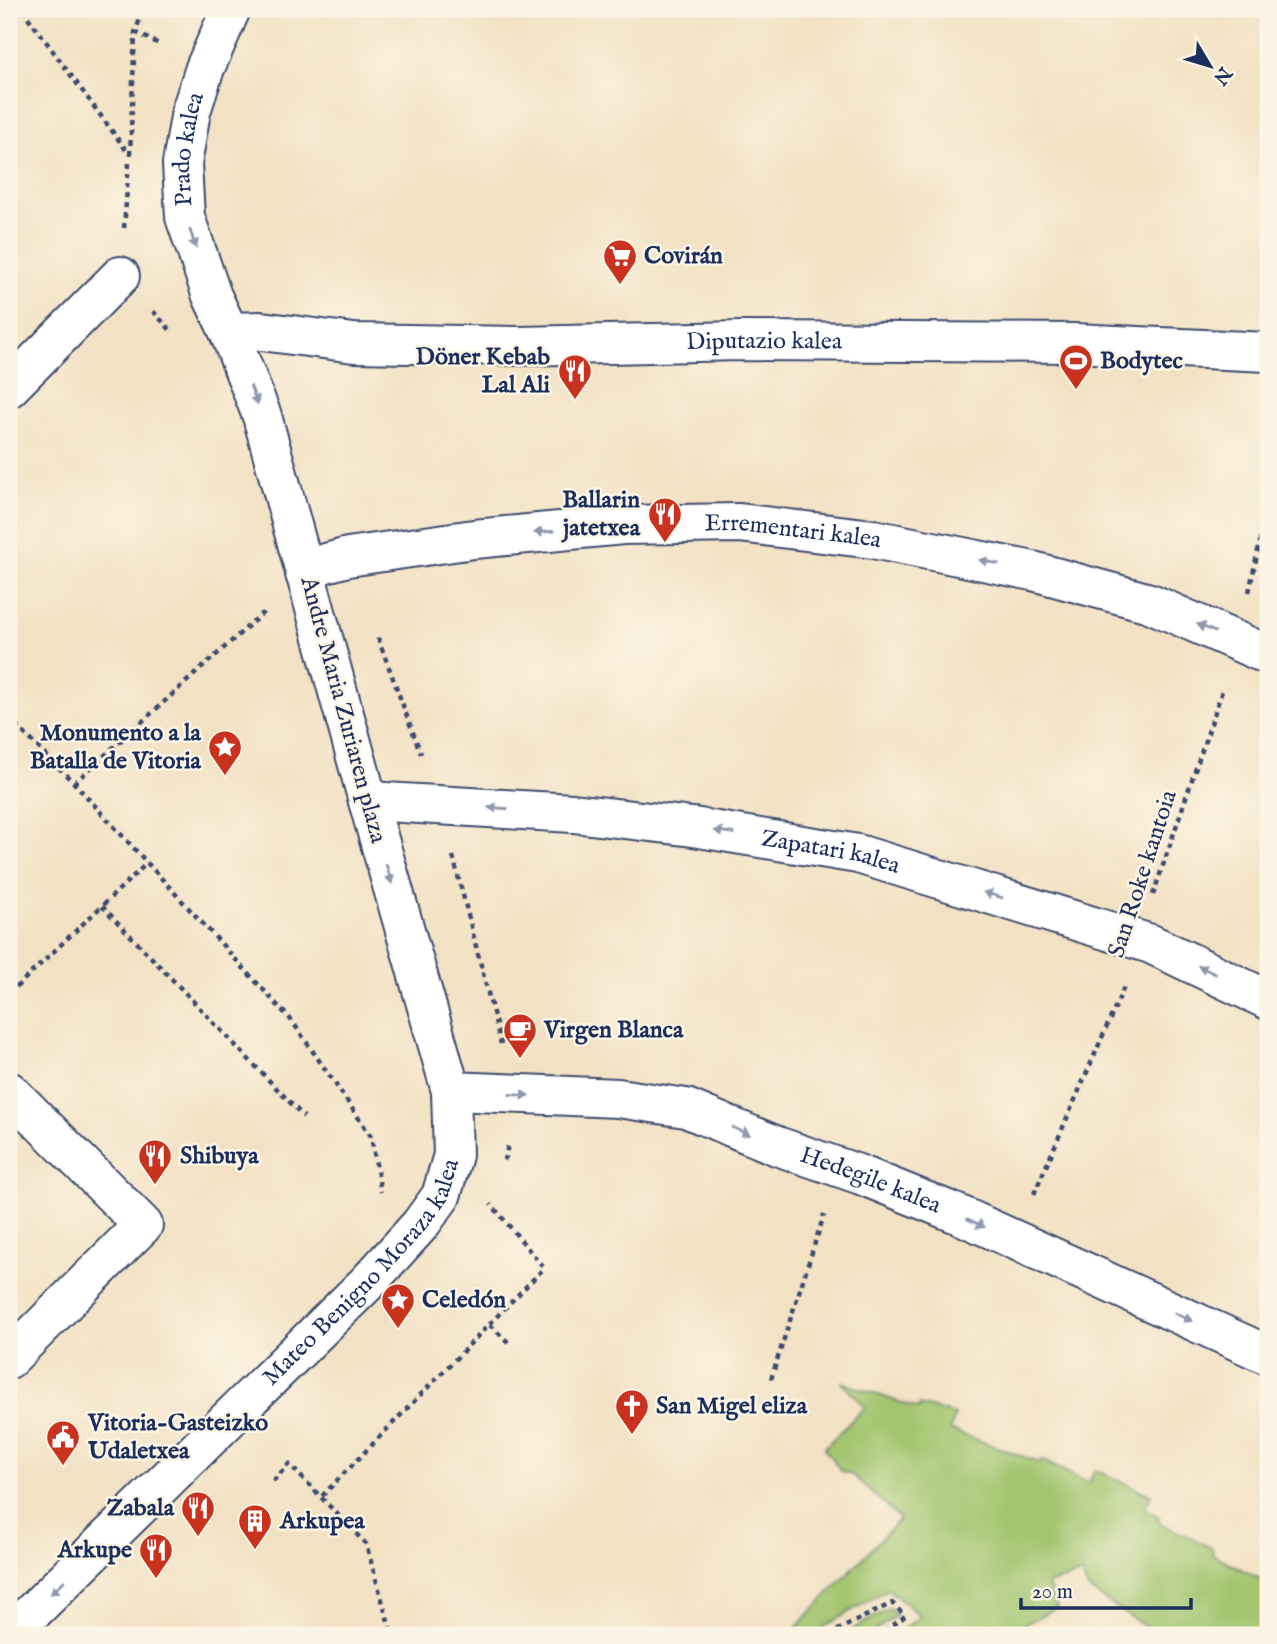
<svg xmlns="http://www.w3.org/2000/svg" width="1277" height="1644" viewBox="0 0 1277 1644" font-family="'IM FELL English',serif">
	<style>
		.green { fill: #a2c56e; stroke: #5e7a66; stroke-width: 2 }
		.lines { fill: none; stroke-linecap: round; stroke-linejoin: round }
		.street-casing { stroke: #3b4a6d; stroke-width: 42 }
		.path { stroke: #3b4a6d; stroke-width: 4.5; stroke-dasharray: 5 5; stroke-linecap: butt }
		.street { stroke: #fff; stroke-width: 38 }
		.oneway { fill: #8d97ae }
		.labels { text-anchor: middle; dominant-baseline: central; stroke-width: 5; stroke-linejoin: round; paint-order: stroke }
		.street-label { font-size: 24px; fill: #1b2f5e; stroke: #fcf5e5 }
		.poi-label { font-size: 24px; font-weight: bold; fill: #1b2f5e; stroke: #fcf5e5; text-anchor: start }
	</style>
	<rect width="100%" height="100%" fill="#fcf5e5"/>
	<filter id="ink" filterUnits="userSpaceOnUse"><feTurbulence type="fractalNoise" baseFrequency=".0143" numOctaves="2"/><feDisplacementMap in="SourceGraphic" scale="14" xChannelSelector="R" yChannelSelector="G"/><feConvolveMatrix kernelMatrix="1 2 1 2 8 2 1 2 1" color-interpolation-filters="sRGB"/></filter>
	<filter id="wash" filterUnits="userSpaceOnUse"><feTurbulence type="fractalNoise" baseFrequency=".00686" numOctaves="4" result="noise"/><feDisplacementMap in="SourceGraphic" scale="28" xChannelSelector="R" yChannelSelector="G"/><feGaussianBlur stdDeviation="1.57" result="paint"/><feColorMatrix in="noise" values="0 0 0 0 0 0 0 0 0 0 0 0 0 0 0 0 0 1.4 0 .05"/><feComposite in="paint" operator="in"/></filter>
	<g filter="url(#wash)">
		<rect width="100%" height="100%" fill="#f2e1c3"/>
		<g class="green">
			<path d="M841 1382 919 1409 920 1405 955 1415 950 1430 1040 1463 1041 1460 1088 1483 1095 1470 1151 1495 1145 1508 1159 1517 1158 1522C1176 1532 1195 1538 1213 1549L1212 1554 1268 1583V1635H1158L1088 1589 1081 1574 1048 1584 1057 1607 1005 1635H896L920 1616 888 1589 827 1625 816 1635H789L900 1519 854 1476 841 1471 824 1448 865 1407Z"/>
			<polygon points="890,1608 896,1615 870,1635 843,1635"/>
		</g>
	</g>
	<g filter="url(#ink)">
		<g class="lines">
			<g class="street-casing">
				<g id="street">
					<path id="s1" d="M229 332 261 331 354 343 520 346 741 341 1074 343 1268 352"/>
					<polyline points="9,388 120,276"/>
					<path id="s2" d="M305 574 322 564 348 557 474 539 623 525 739 523 873 539 1033 571 1150 603 1268 655"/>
					<path id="s3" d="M368 801 573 813 693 827 858 854 1151 944 1268 1000"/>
					<polyline points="9,1091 143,1225 9,1359"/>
					<path id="s4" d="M451 1091 618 1098 686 1108 777 1146 861 1175 960 1215 1268 1355"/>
					<path id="s5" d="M9 1635 369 1281 420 1225 441 1196 453 1155 451 1091 368 801 262 416 229 332 212 296 185 217 182 164 191 111 205 68 231 9"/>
				</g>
			</g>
			<g class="path">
				<polyline points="22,9 129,154"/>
				<polyline points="135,32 161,45"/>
				<polyline points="130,155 135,32 144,9"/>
				<polyline points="124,228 129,163"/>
				<polyline points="153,311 173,333"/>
				<polyline points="1249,592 1268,504"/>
				<polyline points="378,638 421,754"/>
				<polyline points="9,718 74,783 292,1021 371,1136 381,1192"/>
				<polyline points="74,783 266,610"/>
				<polyline points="453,856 501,1044"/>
				<polyline points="1153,895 1223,688"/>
				<polyline points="102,906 304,1117"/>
				<polyline points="9,994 147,863"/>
				<polyline points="503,1160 506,1157 508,1142"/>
				<polyline points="1034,1194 1124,987"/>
				<polyline points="490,1325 509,1343"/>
				<polyline points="771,1379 824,1215"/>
				<polyline points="273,1481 289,1464 366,1544 392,1635"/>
				<polyline points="322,1496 544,1268 491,1204"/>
				<polyline points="828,1635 892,1603 905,1616 881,1635"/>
			</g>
			<use href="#street" class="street"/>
		</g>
		<defs><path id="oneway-solid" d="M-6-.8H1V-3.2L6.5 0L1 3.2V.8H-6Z" transform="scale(1.75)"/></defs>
		<g class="oneway">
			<use href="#oneway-solid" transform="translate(193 239) rotate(71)"/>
			<use href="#oneway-solid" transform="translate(254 395) rotate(68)"/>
			<use href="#oneway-solid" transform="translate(544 532) rotate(175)"/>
			<use href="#oneway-solid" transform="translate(989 562) rotate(-169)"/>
			<use href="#oneway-solid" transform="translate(1206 628) rotate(-156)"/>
			<use href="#oneway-solid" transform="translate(498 808) rotate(-176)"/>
			<use href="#oneway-solid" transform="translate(724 832) rotate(-171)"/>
			<use href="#oneway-solid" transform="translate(389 874) rotate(74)"/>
			<use href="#oneway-solid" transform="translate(993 895) rotate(-163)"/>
			<use href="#oneway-solid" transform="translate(1207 970) rotate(-155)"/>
			<use href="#oneway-solid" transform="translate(519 1095) rotate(3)"/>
			<use href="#oneway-solid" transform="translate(741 1131) rotate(23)"/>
			<use href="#oneway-solid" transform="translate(976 1223) rotate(26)"/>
			<use href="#oneway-solid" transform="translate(1183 1317) rotate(24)"/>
			<use href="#oneway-solid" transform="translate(58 1587) rotate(135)"/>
		</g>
	</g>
	<defs>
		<g id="supermarket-pin" transform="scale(1.75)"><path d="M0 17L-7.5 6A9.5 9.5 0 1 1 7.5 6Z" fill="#c8321e" stroke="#fcf5e5"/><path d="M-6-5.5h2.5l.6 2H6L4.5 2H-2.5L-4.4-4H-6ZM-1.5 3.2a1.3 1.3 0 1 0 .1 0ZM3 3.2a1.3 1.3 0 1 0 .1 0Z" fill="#fff"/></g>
		<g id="stadium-pin" transform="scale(1.75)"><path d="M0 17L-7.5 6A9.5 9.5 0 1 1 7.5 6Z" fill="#c8321e" stroke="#fcf5e5"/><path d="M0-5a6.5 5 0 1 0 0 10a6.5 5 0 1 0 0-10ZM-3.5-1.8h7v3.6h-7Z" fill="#fff"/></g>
		<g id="restaurant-pin" transform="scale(1.75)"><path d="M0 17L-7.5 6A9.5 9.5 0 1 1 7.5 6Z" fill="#c8321e" stroke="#fcf5e5"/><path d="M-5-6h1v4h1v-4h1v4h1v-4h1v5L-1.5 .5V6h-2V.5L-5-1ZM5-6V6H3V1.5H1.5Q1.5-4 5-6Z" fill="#fff"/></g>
		<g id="sight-pin" transform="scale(1.75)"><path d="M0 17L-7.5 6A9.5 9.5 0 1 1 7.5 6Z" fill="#c8321e" stroke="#fcf5e5"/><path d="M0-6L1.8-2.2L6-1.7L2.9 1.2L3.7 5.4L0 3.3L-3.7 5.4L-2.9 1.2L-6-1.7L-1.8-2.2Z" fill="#fff"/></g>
		<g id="cafe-pin" transform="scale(1.75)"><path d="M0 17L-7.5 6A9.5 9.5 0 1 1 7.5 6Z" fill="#c8321e" stroke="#fcf5e5"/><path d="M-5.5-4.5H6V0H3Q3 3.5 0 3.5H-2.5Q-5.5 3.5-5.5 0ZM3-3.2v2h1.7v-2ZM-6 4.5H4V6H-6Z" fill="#fff"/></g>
		<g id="church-pin" transform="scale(1.75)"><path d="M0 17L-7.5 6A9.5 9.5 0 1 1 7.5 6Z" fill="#c8321e" stroke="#fcf5e5"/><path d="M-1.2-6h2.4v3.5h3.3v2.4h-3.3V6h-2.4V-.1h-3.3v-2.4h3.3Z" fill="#fff"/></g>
		<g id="civic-pin" transform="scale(1.75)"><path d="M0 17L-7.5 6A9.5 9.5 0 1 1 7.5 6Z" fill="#c8321e" stroke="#fcf5e5"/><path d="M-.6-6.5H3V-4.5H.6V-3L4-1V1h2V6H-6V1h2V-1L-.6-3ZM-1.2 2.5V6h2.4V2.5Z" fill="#fff"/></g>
		<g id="building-pin" transform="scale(1.75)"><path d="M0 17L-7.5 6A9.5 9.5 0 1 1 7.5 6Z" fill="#c8321e" stroke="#fcf5e5"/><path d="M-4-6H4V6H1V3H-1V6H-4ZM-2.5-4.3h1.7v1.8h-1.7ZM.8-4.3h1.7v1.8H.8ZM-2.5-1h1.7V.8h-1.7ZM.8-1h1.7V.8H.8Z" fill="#fff"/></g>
	</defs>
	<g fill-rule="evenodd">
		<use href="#supermarket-pin" x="620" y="256"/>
		<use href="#stadium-pin" x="1076" y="361"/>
		<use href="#restaurant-pin" x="575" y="371"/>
		<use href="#restaurant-pin" x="665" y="514"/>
		<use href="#sight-pin" x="225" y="747"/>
		<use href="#cafe-pin" x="520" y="1030"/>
		<use href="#restaurant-pin" x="155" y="1156"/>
		<use href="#sight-pin" x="398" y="1300"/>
		<use href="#church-pin" x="632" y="1406"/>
		<use href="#civic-pin" x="63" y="1437"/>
		<use href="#restaurant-pin" x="198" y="1508"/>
		<use href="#building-pin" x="255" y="1521"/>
		<use href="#restaurant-pin" x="156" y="1550"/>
	</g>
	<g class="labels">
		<g class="street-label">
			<text stroke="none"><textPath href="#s5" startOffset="1706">Prado kalea</textPath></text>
			<text stroke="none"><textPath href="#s1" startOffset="536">Diputazio kalea</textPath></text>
			<text stroke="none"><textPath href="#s2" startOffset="494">Errementari kalea</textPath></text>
			<text transform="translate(343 710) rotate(75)">Andre Maria Zuriaren plaza</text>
			<text stroke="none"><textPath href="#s3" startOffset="466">Zapatari kalea</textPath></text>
			<text transform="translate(1143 874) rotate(-72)">San Roke kantoia</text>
			<text stroke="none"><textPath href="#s4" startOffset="434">Hedegile kalea</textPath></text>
			<text stroke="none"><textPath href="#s5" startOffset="508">Mateo Benigno Moraza kalea</textPath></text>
		</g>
		<g class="poi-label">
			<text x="644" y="256">Covirán</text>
			<text x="550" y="357" text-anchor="end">Döner Kebab<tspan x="550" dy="28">Lal Ali</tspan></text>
			<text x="1100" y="361">Bodytec</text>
			<text x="640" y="500" text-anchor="end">Ballarin<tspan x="640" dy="28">jatetxea</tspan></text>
			<text x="201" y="733" text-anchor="end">Monumento a la<tspan x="201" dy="28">Batalla de Vitoria</tspan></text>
			<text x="544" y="1030">Virgen Blanca</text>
			<text x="180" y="1156">Shibuya</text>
			<text x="422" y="1300">Celedón</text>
			<text x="656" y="1406">San Migel eliza</text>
			<text x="88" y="1423">Vitoria-Gasteizko<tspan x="88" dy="28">Udaletxea</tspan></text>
			<text x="174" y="1508" text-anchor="end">Zabala</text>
			<text x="280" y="1521">Arkupea</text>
			<text x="132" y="1550" text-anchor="end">Arkupe</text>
		</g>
	</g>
	<rect width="1277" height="1644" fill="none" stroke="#fcf5e5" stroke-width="35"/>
	<g transform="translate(1210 66) rotate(128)" stroke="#fcf5e5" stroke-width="5" paint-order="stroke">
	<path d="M0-5L12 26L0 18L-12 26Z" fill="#1b2f5e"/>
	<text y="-10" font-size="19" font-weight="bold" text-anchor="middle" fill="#1b2f5e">N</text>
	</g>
	<path d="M1021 1598v10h170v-10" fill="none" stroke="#1b2f5e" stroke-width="3.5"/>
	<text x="1032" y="1598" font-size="21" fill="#1b2f5e" stroke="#fcf5e5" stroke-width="5" paint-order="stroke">20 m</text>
</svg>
